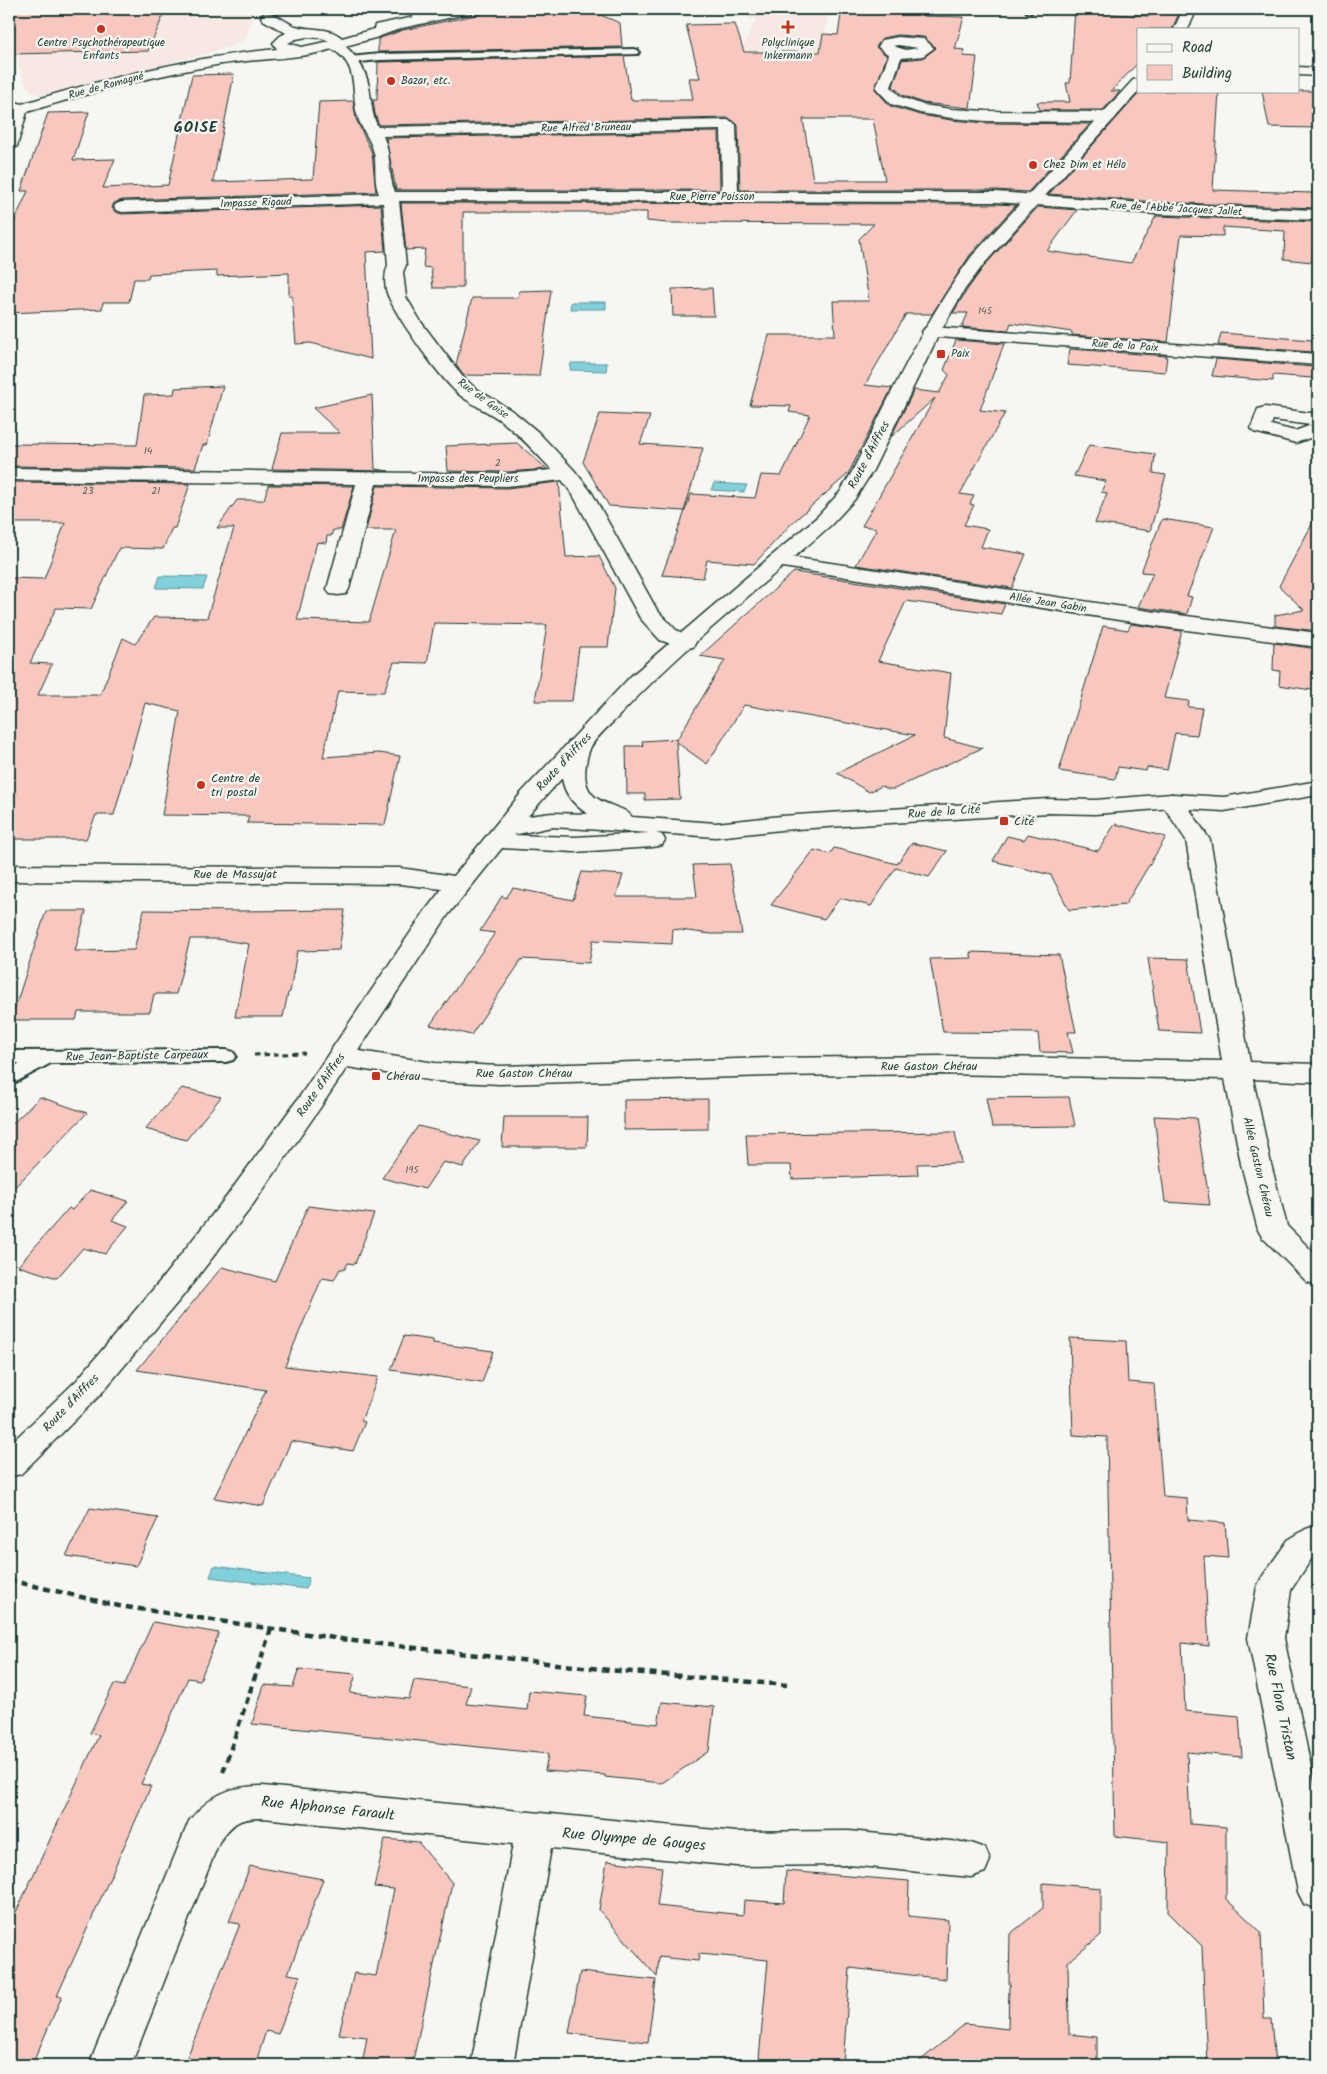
<svg xmlns="http://www.w3.org/2000/svg" width="1327" height="2074" viewBox="0 0 1327 2074" font-family="Kalam,sans-serif">
	<style>
		.built { fill: #f7e8e3 }
		.water { fill: #81d1dd; stroke: #5a9699 }
		.building { fill: #f8c8c0; stroke: #1f3d34; fill-rule: evenodd }
		.lines { fill: none; stroke-linecap: round; stroke-linejoin: round }
		.lane-casing { stroke: #1f3d34; stroke-width: 4 }
		.street-casing { stroke: #1f3d34; stroke-width: 3 }
		.secondary-casing { stroke: #1f3d34; stroke-width: 3 }
		.path-far1 { stroke: #1f3d34; stroke-width: 3; stroke-dasharray: 5.5 4; stroke-linecap: butt }
		.path { stroke: #1f3d34; stroke-width: 4.5; stroke-dasharray: 7 5; stroke-linecap: butt }
		.lane { fill: #f6f6f2; fill-rule: evenodd }
		.street { fill: #f6f6f2; fill-rule: evenodd }
		.secondary { fill: #f6f6f2; fill-rule: evenodd }
		.poi-dot { fill: #c8321e; stroke: #f6f6f2; stroke-width: 2 }
		.labels { text-anchor: middle; dominant-baseline: central; stroke-width: 4.5; stroke-linejoin: round; paint-order: stroke }
		.number-label { font-size: 10px; fill: #556057 }
		.far-poi-label { font-size: 11px; fill: #1f3d34; stroke: #f6f6f2; text-anchor: start }
		.far-street-label { font-size: 11px; fill: #1f3d34; stroke: #f6f6f2 }
		.street-label { font-size: 12px; fill: #1f3d34; stroke: #f6f6f2 }
		.poi-label { font-size: 12px; fill: #1f3d34; stroke: #f6f6f2; text-anchor: start }
		.far-district-label { font-size: 15px; font-weight: bold; letter-spacing: 1px; fill: #1f3d34; stroke: #f6f6f2 }
		.near-street-label { font-size: 15px; fill: #1f3d34; stroke: #f6f6f2 }
	</style>
	<rect width="100%" height="100%" fill="#f6f6f2"/>
	<filter id="ink" filterUnits="userSpaceOnUse"><feTurbulence type="fractalNoise" baseFrequency=".02" numOctaves="2"/><feDisplacementMap in="SourceGraphic" scale="10" xChannelSelector="R" yChannelSelector="G"/><feConvolveMatrix kernelMatrix="1 2 1 2 8 2 1 2 1" color-interpolation-filters="sRGB"/></filter>
	<g filter="url(#ink)">
		<g class="built">
			<polygon points="36,9 255,9 248,34 242,41 231,47 41,97 28,88 17,63 26,29"/>
			<polygon points="742,9 1175,9 1173,11 1133,10 1133,20 829,9 820,51 741,50 756,20 738,14"/>
		</g>
		<g class="water">
			<polygon points="571,302 606,302 606,309 570,309"/>
			<polygon points="571,363 607,363 606,371 570,370"/>
			<polygon points="714,483 747,485 744,492 711,490"/>
			<polygon points="160,576 207,577 203,589 156,588"/>
			<polygon points="214,1566 309,1578 306,1589 210,1577"/>
		</g>
		<g class="building">
			<polygon points="9,9 166,9 148,51 9,54"/>
			<polygon points="505,9 586,9 620,23 622,47 378,52 378,39 403,30"/>
			<polygon points="1075,9 1111,9 1112,14 1149,16 1167,9 1181,9 1172,29 1138,29 1138,63 1111,91 1120,91 1103,110 1040,110 1037,102 1070,102 1066,83 1070,83"/>
			<path d="M851 10 924 13 923 16 964 17 955 49 965 50 963 56 977 57 970 108 923 103 902 95 893 86 902 60 923 58 936 48 924 37 898 35 882 38 876 47 887 56 875 89 890 106 920 115 951 120 986 123 1090 124 1028 192 996 190H740L738 125 729 118 379 125 375 114 373 100H377L378 62H380L624 56 631 100H693L689 78H700L686 25 735 24 744 52H820L823 34 838 35 841 15H849ZM803 119H873L885 180H813Z"/>
			<polygon points="234,74 213,182 313,179 319,102 353,101 356,119 372,153 376,192 122,200 114,203 112,208 115,212 122,214 381,205 385,251 366,252 371,359 311,343 296,344 292,296 289,296 289,273 217,276 217,271 149,274 148,279 134,279 129,302 103,302 102,309 9,313 9,253 14,234 9,233 28,191 21,191 48,113 89,112 73,160 115,159 103,188 168,185 192,75"/>
			<polygon points="1141,91 1219,91 1213,190 1312,193 1317,208 1156,202 1049,194"/>
			<polygon points="1262,91 1318,91 1318,128 1269,127"/>
			<polygon points="719,132 720,190 396,190 386,138"/>
			<polygon points="401,203 996,204 1016,205 970,255 932,314 906,314 865,385 892,388 848,474 792,523 754,564 707,560 703,578 662,575 691,494 755,498 761,475 781,476 810,415 789,412 791,406 750,405 769,335 835,335 833,301 869,301 859,239 874,224 667,223 647,221 647,212 463,212 463,288 433,288 431,268 423,267 425,249 406,250"/>
			<polygon points="1038,207 1077,210 1047,251 1131,263 1156,216 1318,222 1318,226 1314,225 1312,262 1284,259 1285,231 1223,227 1223,236 1181,235 1168,342 1072,335 1072,332 1011,323 1008,331 962,327 968,313 953,313 967,290 985,265"/>
			<polygon points="712,288 714,316 673,316 672,289"/>
			<polygon points="551,290 539,376 463,375 456,365 472,298 518,298 519,291"/>
			<polygon points="1221,333 1312,340 1313,352 1218,345"/>
			<polygon points="956,340 1004,344 980,410 1005,413 960,494 974,496 970,504 974,505 964,525 988,529 981,547 1026,554 1012,588 856,565 877,528 862,526 935,398 891,437 914,390 939,393 949,375 944,370"/>
			<polygon points="1070,349 1167,356 1165,372 1067,365"/>
			<polygon points="1216,359 1313,367 1314,373 1312,378 1273,375 1273,381 1212,376"/>
			<polygon points="223,386 207,445 203,445 195,468 9,466 9,444 137,445 144,395 174,394 175,388"/>
			<polygon points="372,395 375,469 389,471 272,469 282,433 340,433 313,408"/>
			<polygon points="600,414 650,416 640,444 703,448 684,511 609,506 583,462"/>
			<polygon points="517,443 547,469 507,472 448,471 446,446"/>
			<polygon points="1089,445 1155,454 1153,473 1166,475 1150,531 1095,523 1107,493 1101,492 1106,481 1074,476"/>
			<polygon points="9,482 190,484 175,528 172,528 163,549 119,548 91,609 56,608 30,663 52,664 38,695 100,695 123,638 135,644 154,617 207,618 234,528 217,528 237,500 264,500 268,485 354,486 341,530 333,530 331,536 327,536 326,543 317,542 297,620 369,622 396,530 366,530 377,486 507,488 559,482 566,557 599,556 615,588 608,647 579,647 572,701 535,701 547,625 434,623 427,663 394,662 384,692 338,691 323,757 379,753 400,756 385,825 247,823 249,816 162,815 180,711 145,703 114,815 96,815 86,839 9,839 9,578 44,579 65,523 9,523"/>
			<polygon points="1318,513 1318,631 1275,626 1275,615 1304,610 1279,586"/>
			<polygon points="1162,519 1214,527 1187,596 1192,597 1187,614 1138,607 1153,573 1141,572"/>
			<polygon points="794,572 1005,604 1001,614 906,601 878,661 951,673 944,738 982,748 894,789 888,789 882,786 869,792 837,773 915,735 744,705 707,764 676,742 680,799 645,800 645,794 627,794 626,746 643,746 642,741 675,739 676,741 725,660 700,656"/>
			<polygon points="1131,624 1182,631 1164,698 1189,701 1188,707 1202,708 1197,735 1175,733 1167,770 1147,767 1146,771 1118,767 1115,779 1059,771 1103,626 1128,630"/>
			<polygon points="1274,643 1318,649 1318,691 1279,685 1280,671 1273,670"/>
			<polygon points="1115,824 1166,837 1125,905 1069,910 1051,875 993,861 1007,836 1024,840 1028,834 1098,851"/>
			<polygon points="912,843 947,851 929,877 896,868 871,906 840,898 824,919 771,905 814,850 830,854 834,848 897,864"/>
			<polygon points="730,864 742,934 711,934 673,929 672,944 593,940 589,963 523,959 520,961 517,967 471,1035 430,1025 495,933 480,931 502,896 506,898 513,888 573,900 582,872 623,875 616,897 697,897 693,865"/>
			<polygon points="144,910 240,911 345,910 339,950 297,951 290,992 288,993 283,1017 235,1017 249,944 217,939 190,939 176,994 154,994 150,1012 78,1012 76,1020 11,1020 46,911 86,911 75,951 134,950"/>
			<polygon points="970,952 1059,955 1076,1032 1068,1032 1073,1053 1040,1052 1038,1033 943,1032 930,959 972,958"/>
			<polygon points="1148,958 1188,959 1200,1033 1159,1031"/>
			<polygon points="182,1088 221,1097 186,1140 145,1129"/>
			<polygon points="40,1097 87,1113 9,1193 9,1127"/>
			<polygon points="1069,1097 1075,1126 992,1127 986,1098"/>
			<polygon points="708,1099 708,1129 624,1130 624,1100"/>
			<polygon points="1154,1116 1196,1118 1210,1205 1165,1202"/>
			<polygon points="504,1117 588,1117 587,1147 502,1147"/>
			<polygon points="418,1126 480,1141 463,1167 443,1162 425,1189 382,1178"/>
			<polygon points="955,1132 961,1163 917,1164 918,1175 792,1179 791,1165 748,1165 746,1134"/>
			<polygon points="90,1190 128,1201 112,1220 128,1226 105,1254 83,1248 57,1278 18,1266 69,1208 72,1210"/>
			<polygon points="308,1206 374,1214 355,1264 348,1263 345,1269 340,1269 334,1280 322,1278 285,1366 378,1377 361,1421 365,1422 353,1451 291,1441 263,1506 214,1498 266,1390 137,1370 222,1267 275,1281"/>
			<polygon points="404,1336 433,1340 433,1343 493,1351 482,1383 391,1370"/>
			<polygon points="1070,1338 1126,1341 1128,1382 1154,1384 1163,1496 1187,1498 1188,1520 1225,1523 1228,1558 1204,1556 1209,1646 1182,1643 1185,1711 1239,1716 1242,1757 1187,1752 1190,1824 1226,1827 1226,1899 1261,1932 1264,2019 1271,2019 1275,2065 1207,2065 1202,1946 1168,1912 1169,1842 1115,1836 1107,1437 1073,1435"/>
			<polygon points="90,1508 158,1518 136,1566 66,1556"/>
			<polygon points="153,1622 219,1633 200,1680 188,1678 141,1784 151,1786 57,1996 62,1996 32,2065 9,2065 9,1927 99,1735 90,1733 114,1684 124,1686"/>
			<polygon points="299,1669 356,1674 350,1693 409,1699 414,1680 471,1686 466,1704 527,1710 529,1691 587,1696 584,1716 658,1724 662,1702 714,1707 709,1751 662,1783 605,1777 605,1775 545,1771 548,1754 252,1724 264,1685 293,1687"/>
			<polygon points="385,1839 418,1842 452,1883 412,2065 362,2065 367,2037 339,2034 354,1973 376,1976 394,1889 374,1887"/>
			<polygon points="607,1861 662,1867 657,1906 743,1915 744,1900 784,1903 786,1871 909,1881 908,1916 948,1920 946,1979 850,1968 843,2065 820,2065 759,2059 768,1960 699,1954 698,1961 659,1957 657,1977 599,1910"/>
			<polygon points="250,1866 323,1879 288,1974 300,1976 278,2034 266,2031 255,2065 184,2065 240,1924 229,1922"/>
			<polygon points="1043,1883 1101,1888 1101,1935 1068,1962 1069,2034 1097,2037 1097,2065 915,2065 965,2024 1008,2029 1009,1987 1011,1985 1009,1985 1010,1934 1043,1908"/>
			<polygon points="580,1972 656,1980 648,2042 569,2033"/>
		</g>
		<g class="lines">
			<g class="lane-casing">
				<g id="lane">
					<polygon points="412,9 422,9 422,14 427,20 426,22 418,22 412,15"/>
					<polygon points="1025,9 1035,9 1035,10 1030,13 1027,12"/>
					<polygon points="634,49 638,50 639,52 638,54 380,60 350,63 345,60 350,57 380,54"/>
					<polygon points="226,1050 233,1052 236,1056 233,1060 226,1062 51,1063 16,1082 9,1083 9,1069 20,1063 9,1063 9,1051"/>
				</g>
			</g>
			<g class="street-casing">
				<g id="street">
					<path d="M453 9H478L471 13 402 28 375 38 345 46C359 58 368 75 370 93 372 106 372 116 378 127L728 120 733 122 736 125 738 192H996L1156 204 1318 210V220L1156 214 996 202 399 201 406 265 403 272 406 297 421 322 462 376 475 388 514 412 538 432 574 470 592 493 657 610 676 630 693 637 696 642 693 647 685 649 660 640 640 618 573 495 562 480 507 486 376 484 349 589 346 594 338 595 330 594 327 589 356 484 9 480V468L507 474 552 470C535 452 519 434 500 420 487 411 473 405 461 396 441 380 400 322 389 298 384 288 384 275 388 265L383 203 122 212 116 210 114 207 116 204 122 202 379 194C373 180 377 167 374 153 371 140 362 130 358 118 350 93 361 66 332 49 299 60 257 58 222 64 156 75 91 92 27 112L17 146 14 149 9 151V100L22 104C105 78 190 57 277 49L273 43 280 36 286 33 263 20 261 17 263 14C276 11 285 23 296 26 311 31 329 26 342 38L374 29 375 25ZM307 37 322 38 329 41 302 47 288 43 296 39ZM721 130 722 192H395C387 173 392 155 383 136Z"/>
					<path d="M898 37 924 39 934 48 923 56 901 58 891 87 901 97 923 105 951 109 986 111 1108 112 1113 114 1116 117 1113 120 1108 122 986 121 951 118 920 113 891 104 876 88 889 55 878 47 882 40ZM898 45 918 48 906 50 893 46Z"/>
					<polygon points="1298,67 1318,68 1318,76 1298,75"/>
					<polygon points="931,327 1318,354 1318,365 925,336 922,332 925,328"/>
					<path d="M1265 407 1318 414V435L1296 443 1254 432 1251 428 1258 409ZM1273 420 1311 425 1295 431 1271 425Z"/>
					<polygon points="777,555 1163,613 1318,633 1318,647 1163,627 770,565 766,561 770,557"/>
					<polygon points="1172,794 1181,796 1210,840 1250,1062 1318,1064 1318,1082 1253,1079 1271,1164 1287,1226 1318,1257 1318,1285 1307,1282 1262,1237 1258,1230 1241,1164 1225,1079 943,1074 770,1076 500,1084 435,1081 341,1066 331,1063 327,1057 331,1051 341,1048 435,1063 500,1066 770,1058 943,1056 1222,1061 1186,840 1160,801 1163,796"/>
					<polygon points="1318,1525 1318,1555 1312,1558 1291,1590 1284,1638 1318,1801 1318,1909 1304,1904 1298,1892 1248,1638 1257,1587 1262,1577 1288,1540 1306,1529"/>
					<path d="M263 1786 736 1832 849 1831 971 1843 985 1848 990 1860 985 1872 971 1877 849 1865 736 1866 551 1848 513 2065H471L513 1844 263 1818C238 1818 234 1822 219 1842L131 2065H89L189 1821C210 1795 229 1786 263 1786Z"/>
				</g>
			</g>
			<g class="secondary-casing">
				<g id="secondary">
					<polygon points="1183,9 1197,9 1188,29 1174,29"/>
					<path d="M1138 79 1139 91 984 264 965 289 940 332 873 470 855 499 831 525C760 588 682 648 617 718 610 725 593 740 590 749 586 758 584 773 586 782 592 808 623 803 632 817L716 823 781 816 1048 799 1095 800 1172 794 1224 797 1318 781V795L1224 811 1172 808 1095 814 1048 813 781 830 716 837 656 833 662 835 665 840 662 845 653 847 574 852 502 848 448 915 320 1108 249 1210 182 1297 99 1396 21 1474 9 1477V1445L77 1380 160 1281 227 1196 300 1096 425 911 442 889 400 884 9 881V865L400 868 454 876 522 792 631 676 817 517 840 492 853 470C890 397 923 322 972 256L1133 80ZM562 778C564 794 575 806 588 814L552 813 528 816ZM552 827 650 833 574 837 513 835Z"/>
				</g>
			</g>
			<polyline class="path-far1" points="254,1055 305,1053"/>
			<g class="path">
				<polyline points="9,1580 119,1606 354,1641 609,1670 787,1685"/>
				<polyline points="223,1772 271,1629"/>
			</g>
			<use href="#lane" class="lane"/>
			<use href="#street" class="street"/>
			<use href="#secondary" class="secondary"/>
		</g>
	</g>
	<g class="poi-dot">
		<path d="M785.5 19.5h5v5h5v5h-5v5h-5v-5h-5v-5h5z"/>
		<circle cx="101" cy="29" r="5"/>
		<circle cx="391" cy="81" r="5"/>
		<circle cx="1033" cy="165" r="5"/>
		<rect x="936" y="349" width="10" height="10" rx="2.5"/>
		<circle cx="201" cy="785" r="5"/>
		<rect x="999" y="816" width="10" height="10" rx="2.5"/>
		<rect x="371" y="1071" width="10" height="10" rx="2.5"/>
	</g>
	<g class="labels">
		<g class="number-label">
			<text x="985" y="311">145</text>
			<text x="148" y="451">14</text>
			<text x="498" y="463">2</text>
			<text x="88" y="491">23</text>
			<text x="156" y="491">21</text>
			<text x="412" y="1170">195</text>
		</g>
		<g class="far-poi-label">
			<text x="101" y="43" text-anchor="middle">Centre Psychothérapeutique<tspan x="101" dy="13">Enfants</tspan></text>
			<text x="788" y="43" text-anchor="middle">Polyclinique<tspan x="788" dy="13">Inkermann</tspan></text>
			<text x="401" y="81">Bazar, etc.</text>
			<text x="1043" y="165">Chez Dim et Hélo</text>
			<text x="951" y="354">Paix</text>
		</g>
		<g class="far-street-label">
			<text transform="translate(106 86) rotate(-15)">Rue de Romagné</text>
			<text transform="translate(586 128) rotate(-1)">Rue Alfred Bruneau</text>
			<text x="712" y="197">Rue Pierre Poisson</text>
			<text transform="translate(256 203) rotate(-2)">Impasse Rigaud</text>
			<text transform="translate(1176 209) rotate(3)">Rue de l'Abbé Jacques Jallet</text>
			<text transform="translate(1125 346) rotate(4)">Rue de la Paix</text>
			<text transform="translate(483 399) rotate(36)">Rue de Goise</text>
			<text x="468" y="479">Impasse des Peupliers</text>
			<text transform="translate(1048 603) rotate(9)">Allée Jean Gabin</text>
		</g>
		<g class="street-label">
			<text transform="translate(869 455) rotate(-62)">Route d'Aiffres</text>
			<text transform="translate(564 762) rotate(-47)">Route d'Aiffres</text>
			<text transform="translate(944 812) rotate(-4)">Rue de la Cité</text>
			<text x="235" y="874">Rue de Massujat</text>
			<text transform="translate(137 1056) rotate(-1)">Rue Jean-Baptiste Carpeaux</text>
			<text x="929" y="1066">Rue Gaston Chérau</text>
			<text x="524" y="1073">Rue Gaston Chérau</text>
			<text transform="translate(321 1085) rotate(-55)">Route d'Aiffres</text>
			<text transform="translate(1258 1167) rotate(77)">Allée Gaston Chérau</text>
			<text transform="translate(71 1403) rotate(-46)">Route d'Aiffres</text>
		</g>
		<g class="poi-label">
			<text x="211" y="778">Centre de<tspan x="211" dy="14">tri postal</tspan></text>
			<text x="1014" y="821">Cité</text>
			<text x="386" y="1076">Chérau</text>
		</g>
		<g class="far-district-label">
			<text x="196" y="128">GOISE</text>
		</g>
		<g class="near-street-label">
			<text transform="translate(1280 1707) rotate(78)">Rue Flora Tristan</text>
			<text transform="translate(328 1809) rotate(6)">Rue Alphonse Farault</text>
			<text transform="translate(634 1840) rotate(5)">Rue Olympe de Gouges</text>
		</g>
	</g>
	<rect width="1327" height="2074" fill="none" stroke="#f6f6f2" stroke-width="30"/>
	<rect x="15" y="15" width="1297" height="2044" fill="none" stroke="#1f3d34" stroke-width="2" filter="url(#ink)"/>
	<rect x="1137" y="28" width="162" height="65" fill="#f6f6f2" stroke="#a0aca6"/>
	<rect x="1147" y="44" width="25" height="8" fill="#f6f6f2" stroke="#a0aca6"/>
	<text x="1182" y="52" font-size="15" fill="#1f3d34">Road</text>
	<rect x="1147" y="65" width="25" height="15" fill="#f8c8c0" stroke="#a0aca6"/>
	<text x="1182" y="78" font-size="15" fill="#1f3d34">Building</text>
</svg>
